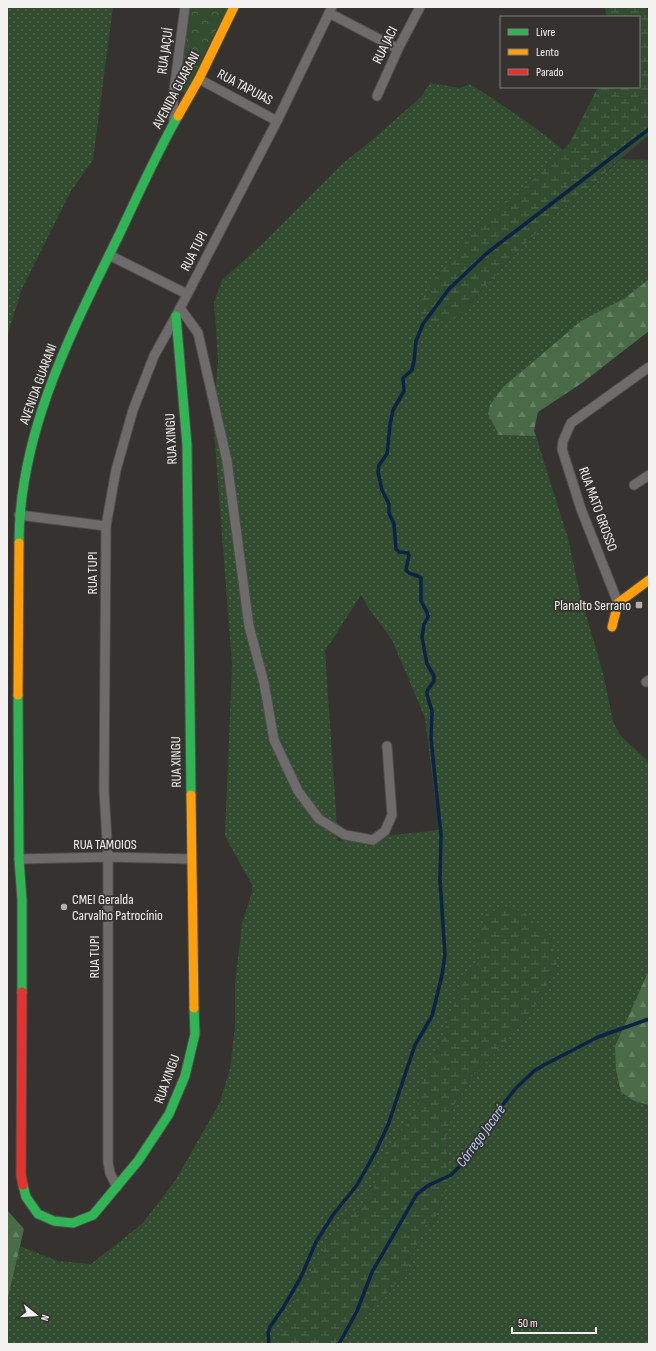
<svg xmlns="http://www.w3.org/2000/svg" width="656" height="1351" viewBox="0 0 656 1351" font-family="'Sofia Sans Condensed',sans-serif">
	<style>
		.grass { fill: url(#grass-dots); fill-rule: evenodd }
		.forest { fill: url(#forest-firs) }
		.wetland { fill: url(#wetland-marsh) }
		.park { fill: url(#park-crowns) }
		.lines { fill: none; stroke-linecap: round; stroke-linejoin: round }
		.stream { stroke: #0c2345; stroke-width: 3.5 }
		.street-casing { stroke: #504e4c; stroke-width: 11 }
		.fast-casing { stroke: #504e4c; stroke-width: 11 }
		.slow-casing { stroke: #504e4c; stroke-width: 11 }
		.jam-casing { stroke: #504e4c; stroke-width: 11 }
		.street { stroke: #6e6c6b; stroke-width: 9 }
		.fast { stroke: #30b455; stroke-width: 9 }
		.slow { stroke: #ff9f0a; stroke-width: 9 }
		.jam { stroke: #e5322d; stroke-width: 9 }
		.poi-dot { fill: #b1afad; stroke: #36322f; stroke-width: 1.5 }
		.labels { text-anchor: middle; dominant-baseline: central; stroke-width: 3.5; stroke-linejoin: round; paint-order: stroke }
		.street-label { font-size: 14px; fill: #f4f2f0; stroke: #36322f }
		.poi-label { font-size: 14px; fill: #f4f2f0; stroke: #36322f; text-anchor: end }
		.water-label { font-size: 15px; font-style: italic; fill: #b6d1fa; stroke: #36322f }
	</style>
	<defs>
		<pattern id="grass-dots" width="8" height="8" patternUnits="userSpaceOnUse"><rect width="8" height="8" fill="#324c30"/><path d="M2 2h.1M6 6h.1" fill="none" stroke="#50664e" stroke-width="1.8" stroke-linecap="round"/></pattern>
		<pattern id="forest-firs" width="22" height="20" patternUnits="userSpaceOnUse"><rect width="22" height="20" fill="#4a6b47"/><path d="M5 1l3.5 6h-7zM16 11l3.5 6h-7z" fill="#658162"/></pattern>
		<pattern id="wetland-marsh" width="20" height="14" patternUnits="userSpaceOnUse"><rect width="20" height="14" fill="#324c30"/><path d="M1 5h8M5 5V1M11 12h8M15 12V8" fill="none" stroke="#50664e"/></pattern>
		<pattern id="park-crowns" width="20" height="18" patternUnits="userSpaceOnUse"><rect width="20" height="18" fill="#324c30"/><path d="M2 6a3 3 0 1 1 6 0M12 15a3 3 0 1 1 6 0" fill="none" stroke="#50664e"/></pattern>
	</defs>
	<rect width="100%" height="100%" fill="#353230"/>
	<g class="grass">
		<polygon points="7,7 113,7 93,160 71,191 21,291 7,338"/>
		<path d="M430 83 460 88 470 84C502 105 534 125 563 150L535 178 474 231 457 253 459 316 507 262 562 208 589 189 621 159 649 160V279L625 298 581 321 520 372 499 435 536 436 568 538 580 594 603 673 613 721 620 735 649 762V970L615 1046 634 1101 649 1105V1344H335L343 1334 366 1311 392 1289 408 1267 426 1222 432 1225 440 1206 448 1181 446 1133 455 1104 470 1079 516 1030 541 998 558 962 476 941 480 957 476 966 463 979 435 1057 421 1084 417 1109 403 1129 390 1145 378 1165 374 1188 361 1206 344 1218 318 1259 295 1301 276 1344H7V1302L20 1246 58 1261 91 1264 142 1224 175 1181 220 1102 230 1068 235 1027V984L242 924 252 892V885L225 836 232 665 213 419 218 361 214 303 222 280 260 246 341 165 372 140 421 97ZM361 595 369 609 392 640 425 718 439 830 338 841 325 651Z"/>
	</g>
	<g class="forest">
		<polygon points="649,279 649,331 582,383 538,412 534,431 536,436 499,435 488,414 490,405 503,387 581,321 625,298"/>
		<polygon points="649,970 649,1105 634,1101 621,1092 616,1070 615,1046"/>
		<polygon points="7,1210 24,1229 7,1302"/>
	</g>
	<g class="wetland">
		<polygon points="605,7 645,7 649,12 649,135 613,165 589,189 562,208 507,262 459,316 450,320 433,323 419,315 420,303 433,281 474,231 492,214 535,178 569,144 598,87 639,87 639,17 606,17"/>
		<polygon points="505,906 525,913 551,941 558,962 541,998 516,1030 470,1079 455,1104 446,1133 448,1181 440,1206 432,1225 426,1222 408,1267 392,1289 366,1311 343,1334 335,1344 276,1344 295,1301 318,1259 344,1218 361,1206 374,1188 378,1165 390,1145 403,1129 417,1109 421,1084 435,1057 463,979 476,966 480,957 476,942 486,914"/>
	</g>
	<polygon class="park" points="189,7 228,7 185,93 180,91"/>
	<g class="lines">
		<g class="stream">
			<polyline points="648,7 649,8"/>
			<path d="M269 1344 268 1333 270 1327 283 1308 301 1277 316 1242 333 1215 357 1185 376 1151 388 1125 415 1045 432 1016 442 975 445 955 440 880 441 835 431 739 432 711 427 695V691L434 681V676L427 664 422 637 424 624 428 617 427 612 421 601V578C417 574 410 576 406 570L409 555 408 553 399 552 396 549 394 524 389 513V504L382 490 378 472 379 465 387 454 390 425 393 410 404 391 403 378 412 370 414 361 416 341 423 324 449 289 487 253 649 129"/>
			<polyline points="339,1344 357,1311 372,1272 417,1194 429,1185 451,1175 466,1160 484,1128 516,1088 534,1071 544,1065 598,1037 649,1019"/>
		</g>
		<g class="street-casing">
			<g id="street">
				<polyline points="329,13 398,49"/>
				<polyline points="199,79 277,121"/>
				<polyline points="377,96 398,49 420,7"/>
				<polyline points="174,123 173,98 185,7"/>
				<polyline points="109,255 187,294"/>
				<polyline points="180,308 198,333 227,461 249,626 264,683 274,740 298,791 319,819 345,835 373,840 385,831 392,815 387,746"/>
				<polyline points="634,485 649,475"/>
				<polyline points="19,515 106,526"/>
				<polyline points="618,603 581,509 562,449 563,441 571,423 649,367"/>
				<polyline points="646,682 649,680"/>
				<polyline points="19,859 108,857 191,859"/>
				<polyline points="117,1187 110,1173 108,1162 108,857 104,790 106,526 116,470 133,410 154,356 176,316 277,121 332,7"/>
			</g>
		</g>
		<g class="fast-casing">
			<g id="fast">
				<polyline points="176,316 187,445 191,795"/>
				<path d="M19 543C19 432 71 333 119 235 138 195 156 154 178 116"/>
				<polyline points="18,695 19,859 22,900 22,992"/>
				<polyline points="23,1185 26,1197 38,1214 54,1221 73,1223 93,1215 138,1161 169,1114 185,1076 195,1034 194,1008"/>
			</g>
		</g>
		<g class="slow-casing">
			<g id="slow">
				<polyline points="178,116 199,79 234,7"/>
				<polyline points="612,627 618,603 649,580"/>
				<polyline points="18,695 19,543"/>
				<polyline points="191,795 194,1008"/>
			</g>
		</g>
		<g class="jam-casing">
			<polyline id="jam" points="22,992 21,1175 23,1185"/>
		</g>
		<use href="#street" class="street"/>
		<use href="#fast" class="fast"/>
		<use href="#slow" class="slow"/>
		<use href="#jam" class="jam"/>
	</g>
	<g class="poi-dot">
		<rect x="635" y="601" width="8" height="8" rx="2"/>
		<circle cx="64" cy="907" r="4"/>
	</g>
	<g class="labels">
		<g class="street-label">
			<text transform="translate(385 45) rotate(-64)">RUA JACI</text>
			<text transform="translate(165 51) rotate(-82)">RUA JAÇUÍ</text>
			<text transform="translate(245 87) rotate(28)">RUA TAPUIAS</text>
			<text transform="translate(176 90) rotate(-62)">AVENIDA GUARANI</text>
			<text transform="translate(194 251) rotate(-63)">RUA TUPI</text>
			<text transform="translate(38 384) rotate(-70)">AVENIDA GUARANI</text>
			<text transform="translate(171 439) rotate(-93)">RUA XINGU</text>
			<text transform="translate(598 509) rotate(70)">RUA MATO GROSSO</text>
			<text transform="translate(92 573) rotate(-90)">RUA TUPI</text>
			<text transform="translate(176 762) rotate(-91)">RUA XINGU</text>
			<text x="105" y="844">RUA TAMOIOS</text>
			<text transform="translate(94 957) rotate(-90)">RUA TUPI</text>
			<text transform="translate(167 1079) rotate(-70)">RUA XINGU</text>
		</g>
		<g class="poi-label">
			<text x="631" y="605">Planalto Serrano</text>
			<text x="72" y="899" text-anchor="start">CMEI Geralda<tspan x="72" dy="16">Carvalho Patrocínio</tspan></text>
		</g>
		<g class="water-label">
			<text transform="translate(481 1136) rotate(-54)">Córrego Jacaré</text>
		</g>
	</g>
	<rect width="656" height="1351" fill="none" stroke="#f4f2f0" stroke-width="16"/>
	<rect x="500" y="16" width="140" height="72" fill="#36322f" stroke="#827f7c"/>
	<rect x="508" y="29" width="20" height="6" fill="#30b455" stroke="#827f7c"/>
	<text x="536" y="36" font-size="12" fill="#f4f2f0">Livre</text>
	<rect x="508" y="49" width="20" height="6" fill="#ff9f0a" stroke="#827f7c"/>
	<text x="536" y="56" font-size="12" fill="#f4f2f0">Lento</text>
	<rect x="508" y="69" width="20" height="6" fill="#e5322d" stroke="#827f7c"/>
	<text x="536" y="76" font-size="12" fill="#f4f2f0">Parado</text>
	<g transform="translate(36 1315) rotate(107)" stroke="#36322f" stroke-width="3" paint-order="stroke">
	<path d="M0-3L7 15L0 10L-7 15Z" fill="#f4f2f0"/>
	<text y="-6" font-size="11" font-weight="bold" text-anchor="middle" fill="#f4f2f0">N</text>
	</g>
	<path d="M512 1327v6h84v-6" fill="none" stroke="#f4f2f0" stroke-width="2"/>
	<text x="518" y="1327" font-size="12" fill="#f4f2f0" stroke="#36322f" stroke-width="3" paint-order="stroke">50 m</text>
</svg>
